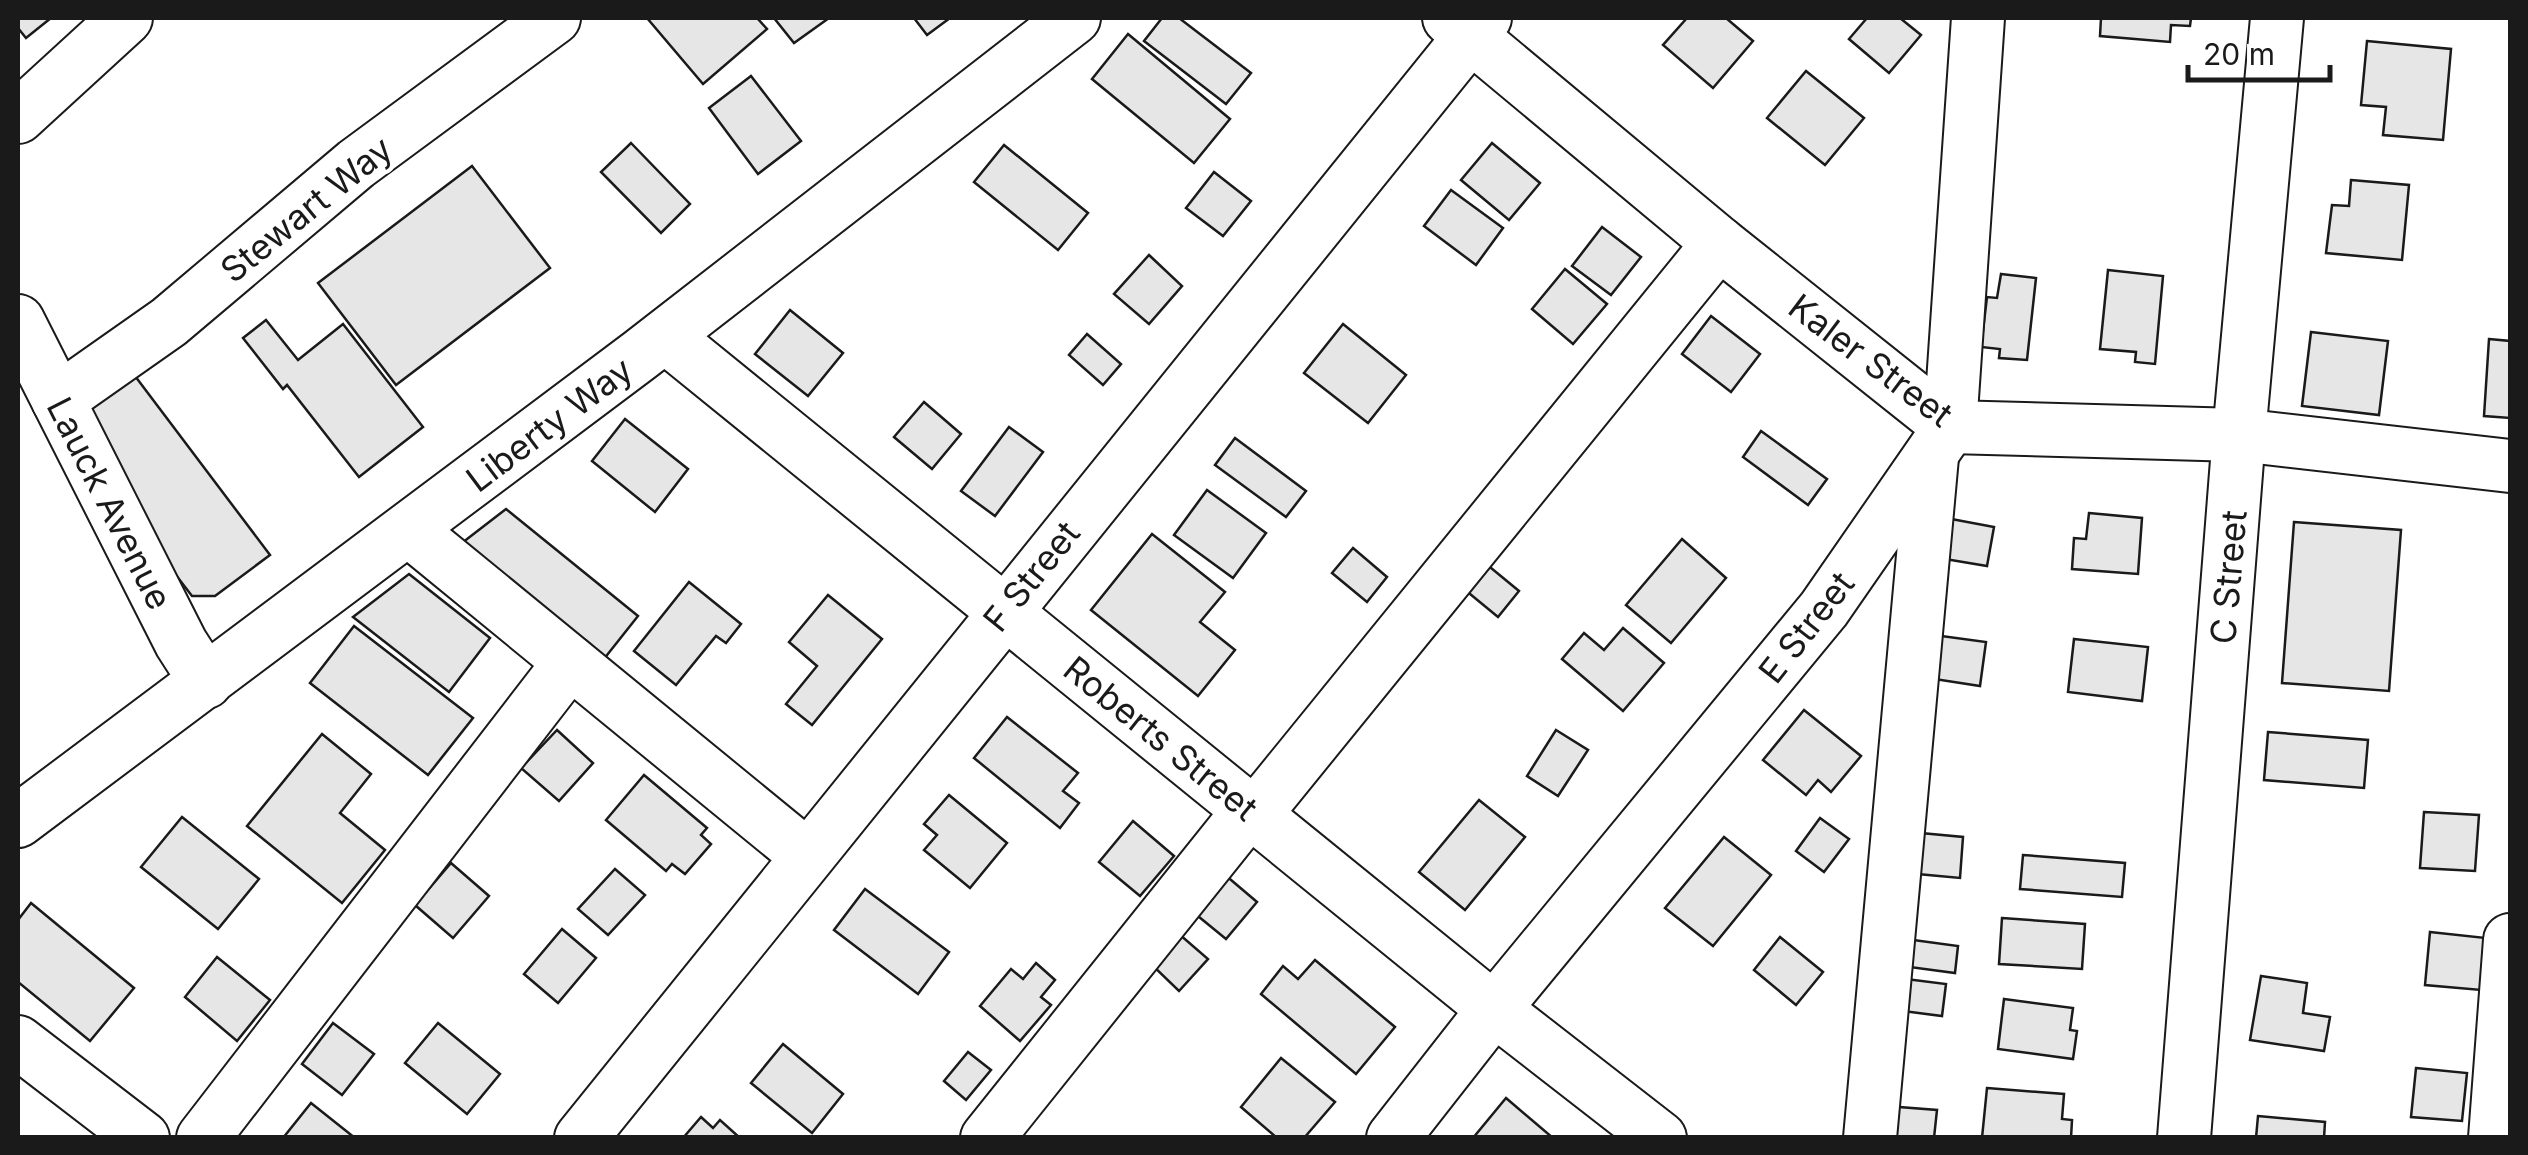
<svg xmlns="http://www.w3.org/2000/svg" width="2528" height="1155" viewBox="0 0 2528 1155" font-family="Inter,sans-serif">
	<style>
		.building { fill: #e6e6e6; stroke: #1a1a1a; stroke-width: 2.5 }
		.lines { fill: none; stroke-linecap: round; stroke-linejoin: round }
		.minor-casing { stroke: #1a1a1a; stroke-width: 56 }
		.minor { stroke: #fff; stroke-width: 52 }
		.labels { text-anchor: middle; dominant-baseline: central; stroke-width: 8; stroke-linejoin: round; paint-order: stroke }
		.street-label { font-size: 35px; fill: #1a1a1a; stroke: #fff }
	</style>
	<rect width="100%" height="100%" fill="#fff"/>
	<g class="building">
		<polygon points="18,18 51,18 26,38 18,28"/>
		<polygon points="647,18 757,18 767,29 703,84"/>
		<polygon points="774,18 829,18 794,43"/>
		<polygon points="914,18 950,18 927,35"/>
		<polygon points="1162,18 1179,18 1251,73 1226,104 1144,41"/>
		<polygon points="1687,18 1726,18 1753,41 1713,88 1663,45"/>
		<polygon points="1867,18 1900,18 1921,35 1889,73 1849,39"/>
		<polygon points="2101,18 2191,18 2190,26 2171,25 2170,42 2100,36"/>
		<polygon points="1128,34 1230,119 1194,163 1092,79"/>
		<polygon points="2367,41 2451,49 2443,140 2383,135 2386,107 2361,105"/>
		<polygon points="1806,71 1864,118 1825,165 1767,118"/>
		<polygon points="751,76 801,141 758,174 709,108"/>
		<polygon points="631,143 690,204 661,233 601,172"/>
		<polygon points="1492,143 1540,183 1509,220 1461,180"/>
		<polygon points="1004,145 1088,213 1058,250 974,182"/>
		<polygon points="472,166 550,268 396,385 318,283"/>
		<polygon points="1214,172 1251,201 1223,236 1186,208"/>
		<polygon points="2351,180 2409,185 2402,260 2326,253 2332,205 2349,206"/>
		<polygon points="1451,190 1503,228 1476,265 1424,226"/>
		<polygon points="1602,227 1641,257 1611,295 1572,266"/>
		<polygon points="1149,255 1182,286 1149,324 1114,294"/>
		<polygon points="1565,269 1607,304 1573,344 1532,309"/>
		<polygon points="2108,270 2163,276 2155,364 2135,362 2136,352 2100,349"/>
		<polygon points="2001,274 2036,278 2027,360 1999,358 2000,349 1981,347 1987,297 1997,298"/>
		<polygon points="790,310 843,353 808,396 755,354"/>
		<polygon points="1711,316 1760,354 1731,392 1682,354"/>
		<polygon points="266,320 298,360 343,324 423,427 359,477 287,385 283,389 243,338"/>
		<polygon points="1343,324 1406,375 1368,423 1304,373"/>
		<polygon points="2311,332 2388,341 2379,415 2302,406"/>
		<polygon points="1087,334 1121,364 1103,385 1069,355"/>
		<polygon points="2489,339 2510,341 2510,418 2484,416"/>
		<polygon points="129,368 270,555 215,596 192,596 172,570 85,402"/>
		<polygon points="924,402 961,434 932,469 894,437"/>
		<polygon points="625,419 688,469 655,512 592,461"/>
		<polygon points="1009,427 1043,452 995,516 961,491"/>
		<polygon points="1761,431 1827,479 1808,505 1743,457"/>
		<polygon points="1235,438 1306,491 1286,517 1215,465"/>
		<polygon points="1207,490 1266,533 1233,578 1174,535"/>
		<polygon points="506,509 638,616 592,674 445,556"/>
		<polygon points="2089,513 2142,518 2138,574 2072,569 2074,538 2086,539"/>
		<polygon points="1946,518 1994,527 1987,566 1939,558"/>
		<polygon points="2294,522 2401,530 2389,691 2282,683"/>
		<polygon points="1152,534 1225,592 1200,622 1235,650 1198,696 1091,610"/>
		<polygon points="1682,539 1726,578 1671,643 1626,605"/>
		<polygon points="1353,548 1387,577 1367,602 1332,573"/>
		<polygon points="1485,563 1519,591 1498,617 1464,589"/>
		<polygon points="409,574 490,638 449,692 353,617"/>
		<polygon points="689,582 741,624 726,643 716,636 676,685 634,651"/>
		<polygon points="828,595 882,639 812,725 786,704 817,666 789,642"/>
		<polygon points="354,626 473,718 428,775 310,683"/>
		<polygon points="1623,628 1664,663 1623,711 1562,659 1584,633 1604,650"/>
		<polygon points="1934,635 1986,642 1980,686 1928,678"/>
		<polygon points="2074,639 2148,647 2142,701 2068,692"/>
		<polygon points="1804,710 1861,756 1831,792 1818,780 1806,795 1763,760"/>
		<polygon points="1007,717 1078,773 1063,791 1079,803 1060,828 974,758"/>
		<polygon points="557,730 593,763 559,801 521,768"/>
		<polygon points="1556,730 1588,750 1558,796 1527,776"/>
		<polygon points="2268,732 2368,740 2364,788 2264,780"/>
		<polygon points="322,734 371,774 340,813 385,850 342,903 247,826"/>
		<polygon points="644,775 707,828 701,835 711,844 685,874 672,864 666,871 606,820"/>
		<polygon points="949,795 1007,843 970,888 924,850 937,835 924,824"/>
		<polygon points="1479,800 1525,837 1465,910 1419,872"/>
		<polygon points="2424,812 2479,815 2475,871 2420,868"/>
		<polygon points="182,817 259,879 218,929 141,867"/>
		<polygon points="1820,818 1849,839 1824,872 1796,851"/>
		<polygon points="1133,821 1174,856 1140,896 1099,862"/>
		<polygon points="1910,832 1963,837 1960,878 1907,873"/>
		<polygon points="1724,837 1771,875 1713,946 1665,908"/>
		<polygon points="2023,855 2125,863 2122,897 2020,889"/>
		<polygon points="451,863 489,896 453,938 415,905"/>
		<polygon points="615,869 645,895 608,935 578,909"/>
		<polygon points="1224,874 1257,902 1226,939 1193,912"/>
		<polygon points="865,889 949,952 918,994 834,930"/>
		<polygon points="31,903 134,988 90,1041 18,982 18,920"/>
		<polygon points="2002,918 2085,924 2082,969 1999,964"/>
		<polygon points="562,929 596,958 558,1003 524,974"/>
		<polygon points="2430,932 2486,938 2481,990 2425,985"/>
		<polygon points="1179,934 1208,959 1179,991 1152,965"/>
		<polygon points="1780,937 1823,972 1796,1005 1754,970"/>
		<polygon points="1906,939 1958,946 1955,973 1902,966"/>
		<polygon points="217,957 270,1000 237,1041 185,997"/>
		<polygon points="1315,960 1395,1027 1356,1074 1261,994 1283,966 1298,979"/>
		<polygon points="1036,963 1055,980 1041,997 1051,1005 1020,1041 980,1006 1011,969 1023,979"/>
		<polygon points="2261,976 2307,983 2303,1013 2330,1017 2324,1051 2250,1040"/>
		<polygon points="1898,978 1946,984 1942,1016 1895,1010"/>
		<polygon points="2004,999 2073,1008 2070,1030 2077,1031 2073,1059 1998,1049"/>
		<polygon points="333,1023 374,1054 342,1095 302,1064"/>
		<polygon points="438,1023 500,1074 467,1114 405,1063"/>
		<polygon points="783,1044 843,1094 812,1133 751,1083"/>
		<polygon points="968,1052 991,1070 966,1100 944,1081"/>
		<polygon points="1281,1058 1335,1102 1304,1138 1277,1138 1241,1107"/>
		<polygon points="2416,1068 2467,1073 2462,1121 2411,1117"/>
		<polygon points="1987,1088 2064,1094 2062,1119 2072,1120 2071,1138 1982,1138"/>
		<polygon points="1506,1098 1553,1138 1473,1138"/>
		<polygon points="311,1103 355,1138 283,1138"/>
		<polygon points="1886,1106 1937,1110 1934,1138 1895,1138"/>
		<polygon points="2258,1116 2325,1122 2324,1138 2256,1138"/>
		<polygon points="701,1117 713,1128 720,1120 740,1138 683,1138"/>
	</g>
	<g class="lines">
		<g class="minor-casing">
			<g id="minor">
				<polyline points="1449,18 1719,243 1950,427 2239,435 2510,466"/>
				<polyline points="18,117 126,18"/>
				<polyline points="18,321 181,643 206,682"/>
				<polyline points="665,336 1494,1009 1660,1138"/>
				<polyline points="58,400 169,322 356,164 554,18"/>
				<polyline points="409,530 806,855"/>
				<polyline points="18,821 640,355 1074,18"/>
				<polyline points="18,1042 143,1138"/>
				<polyline points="203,1138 570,662"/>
				<polyline points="581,1138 1485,18"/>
				<polyline points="987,1138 1236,827 1255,814 1719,243"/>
				<polyline points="1393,1138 1494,1009 1824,609 1950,427 1978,18"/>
				<polyline points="1870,1138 1932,457"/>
				<polyline points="2184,1138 2239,435 2277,18"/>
				<polyline points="2495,1138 2510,940"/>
			</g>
		</g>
		<use href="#minor" class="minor"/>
	</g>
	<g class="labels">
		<g class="street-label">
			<text transform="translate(306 209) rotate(-39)">Stewart Way</text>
			<text transform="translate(1871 360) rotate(37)">Kaler Street</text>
			<text transform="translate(549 424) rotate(-37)">Liberty Way</text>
			<text transform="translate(110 503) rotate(63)">Lauck Avenue</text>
			<text transform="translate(1031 576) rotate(-51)">F Street</text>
			<text transform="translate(2228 577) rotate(-85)">C Street</text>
			<text transform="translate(1806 627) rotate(-52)">E Street</text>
			<text transform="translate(1161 738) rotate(39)">Roberts Street</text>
		</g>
	</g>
	<rect width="2528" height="1155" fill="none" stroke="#1a1a1a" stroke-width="40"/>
	<path d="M2188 65v15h142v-15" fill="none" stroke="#1a1a1a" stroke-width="5"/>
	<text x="2203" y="65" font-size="30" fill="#1a1a1a" stroke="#ffffff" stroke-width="8" paint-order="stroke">20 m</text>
</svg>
